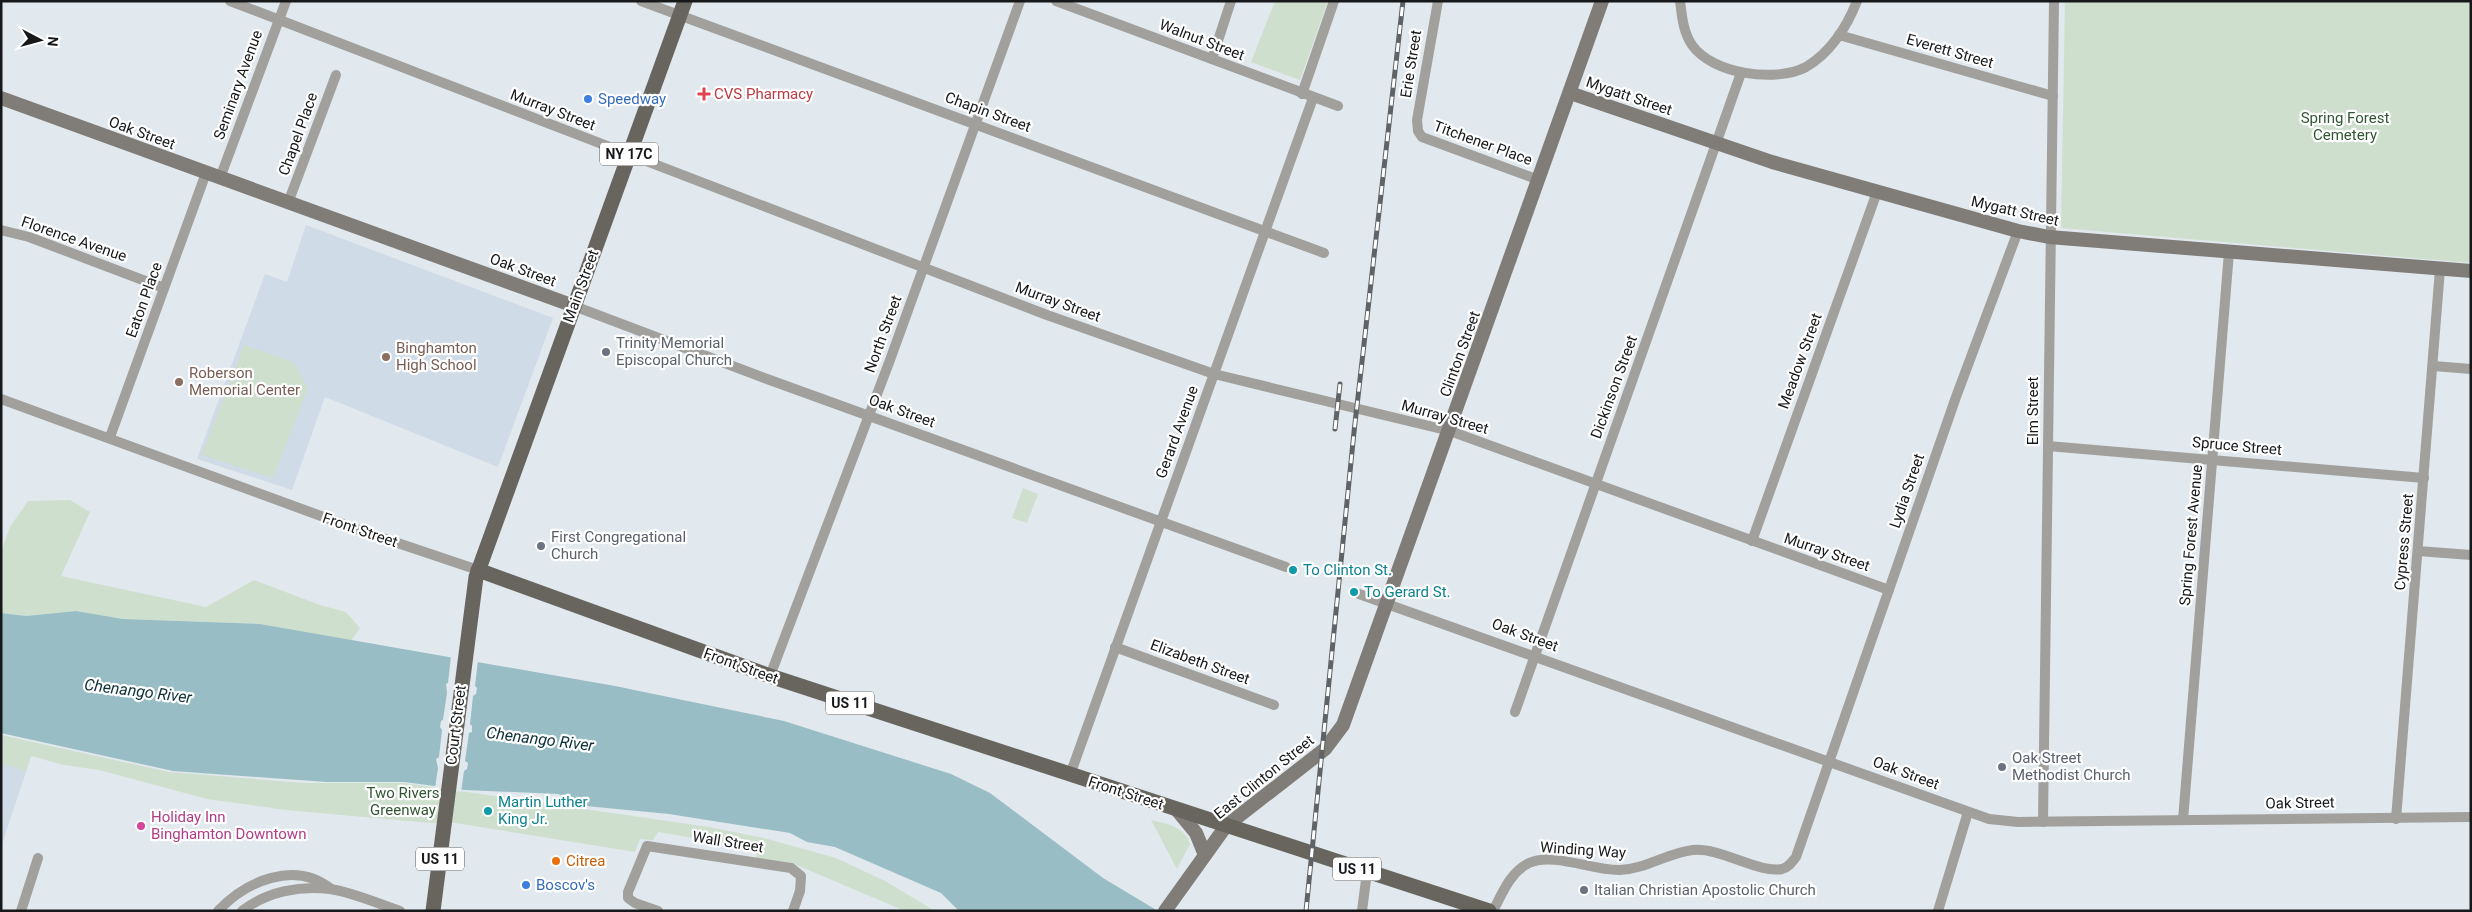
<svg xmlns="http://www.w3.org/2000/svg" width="2472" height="912" viewBox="0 0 2472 912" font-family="Roboto,sans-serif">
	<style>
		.built { fill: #cfdbe7 }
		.green { fill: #cfdfce }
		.water { fill: #99bdc5 }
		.pier { fill: #e1e8ee }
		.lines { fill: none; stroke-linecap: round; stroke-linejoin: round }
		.street { stroke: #a1a09c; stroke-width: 10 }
		.secondary { stroke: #807d78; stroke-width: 14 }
		.primary { stroke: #68655f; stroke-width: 15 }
		.rail-casing { stroke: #5f6366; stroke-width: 5 }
		.rail { stroke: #fff; stroke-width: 3; stroke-dasharray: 9; stroke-linecap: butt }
		.health-dot { fill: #e0444e; stroke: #fff; stroke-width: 2 }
		.shop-dot { fill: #3f7fe0; stroke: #fff; stroke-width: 2 }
		.worship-dot { fill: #6b7280; stroke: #fff; stroke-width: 2 }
		.education-dot { fill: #8d6e63; stroke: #fff; stroke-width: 2 }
		.culture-dot { fill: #0f9aa8; stroke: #fff; stroke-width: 2 }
		.hotel-dot { fill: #d1479c; stroke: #fff; stroke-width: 2 }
		.food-dot { fill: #e8710a; stroke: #fff; stroke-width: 2 }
		.labels { text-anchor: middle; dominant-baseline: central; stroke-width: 4.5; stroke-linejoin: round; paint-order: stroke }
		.shield { fill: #fff; stroke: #5c5d5f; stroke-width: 1 }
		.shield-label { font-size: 14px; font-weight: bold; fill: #16181a }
		.street-label { font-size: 15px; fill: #16181a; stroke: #fff }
		.health-label { font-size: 15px; fill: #be3a42; stroke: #fff; text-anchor: start }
		.shop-label { font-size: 15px; fill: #366cbe; stroke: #fff; text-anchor: start }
		.park-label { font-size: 15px; fill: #325633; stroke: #fff }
		.worship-label { font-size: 15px; fill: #5b616d; stroke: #fff; text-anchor: start }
		.education-label { font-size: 15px; fill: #785e54; stroke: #fff; text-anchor: start }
		.culture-label { font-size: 15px; fill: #0d838f; stroke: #fff; text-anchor: start }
		.hotel-label { font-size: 15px; fill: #b23c85; stroke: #fff; text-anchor: start }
		.food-label { font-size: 15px; fill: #c56008; stroke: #fff; text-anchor: start }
		.water-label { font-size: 16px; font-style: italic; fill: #0c3037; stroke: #fff }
	</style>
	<rect width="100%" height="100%" fill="#e1e8ee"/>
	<g class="built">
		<polygon points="306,225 553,318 498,467 325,397 292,490 197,459 265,274 287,282"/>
		<polygon points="1,744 33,751 1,847"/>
	</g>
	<g class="green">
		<polygon points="1275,1 1328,1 1300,80 1251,62"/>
		<polygon points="2065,1 2471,1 2471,263 2061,228"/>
		<polygon points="244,345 293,362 308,388 273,478 202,455"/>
		<polygon points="1023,488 1038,494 1027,523 1012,518"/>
		<polygon points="70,500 90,512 61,576 206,607 254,580 320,605 346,612 360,628 351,641 260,624 123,619 76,611 26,616 1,613 1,552 10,527 28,501"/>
		<polygon points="1,735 169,772 305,783 404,783 709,827 764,838 836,858 887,882 935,911 905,911 794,864 756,858 758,849 658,832 653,840 640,839 635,852 455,823 430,823 286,810 207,799 99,770 64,765 31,756 26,771 1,763"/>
		<path d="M1151 820C1167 824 1184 826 1190 844L1177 869Z"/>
	</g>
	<polygon class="water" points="76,611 123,619 260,624 615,686 784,721 951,774 990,793 1103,878 1158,911 959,911 941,893 835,847 807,842 790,833 669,814 575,805 574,801 558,794 465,790 404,782 327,782 173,771 1,733 1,613 26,616"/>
	<polygon class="pier" points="451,656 478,660 475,686 477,688 476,694 473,696 470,724 472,726 472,732 469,733 465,761 468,763 467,769 464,771 461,792 435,788 438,768 436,759 439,757 442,730 440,727 441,721 443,720 447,693 446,684 448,683"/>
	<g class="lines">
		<g class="street">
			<polyline points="230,1 1047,315 1214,374 1450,431 1889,590"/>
			<polyline points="641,1 1324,253"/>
			<polyline points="1056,1 1338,106"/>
			<polyline points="1438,1 1417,120 1418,131 1422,137 1539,180"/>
			<path d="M1680 1C1682 16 1683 32 1692 45 1712 74 1776 83 1806 67 1830 53 1847 27 1857 1"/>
			<polyline points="1839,35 2053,96"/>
			<polyline points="1212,59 1231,1"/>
			<polyline points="1302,94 1334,1"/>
			<polyline points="220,178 286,1"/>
			<polyline points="288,203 336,75"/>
			<polyline points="1,230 29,237 164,288"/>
			<polyline points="574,306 767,379 1286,567"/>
			<polyline points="2433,366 2471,369"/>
			<polyline points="1,399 362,531 478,570"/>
			<polyline points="110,437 206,173"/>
			<polyline points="2048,446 2424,478"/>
			<polyline points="1752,541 1877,192"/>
			<polyline points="2418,551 2471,555"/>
			<polyline points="1359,594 1989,819 2018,822 2471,817"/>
			<polyline points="1115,647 1274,705"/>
			<polyline points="770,676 890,360 1020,1"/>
			<polyline points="1515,712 1741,73"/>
			<polyline points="1070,775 1313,98"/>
			<polyline points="2396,819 2440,269"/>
			<polyline points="2183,820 2229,252"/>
			<polyline points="2043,822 2054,1"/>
			<polyline points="21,911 38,858"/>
			<path d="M218 911C246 881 295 860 331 889"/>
			<path d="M242 911C266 892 300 885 330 889 352 892 379 904 400 911"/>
			<polyline points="658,911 635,903 628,898 628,892 647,846 791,868 801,876 800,891 793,911"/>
			<polyline points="1362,911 1367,872"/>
			<path d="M1493 911C1502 894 1510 872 1529 863 1554 852 1593 871 1620 870 1646 869 1667 853 1693 850 1720 847 1759 874 1782 869 1789 867 1792 862 1796 857L1956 397 2018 231"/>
			<polyline points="1938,911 1968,812"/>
		</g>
		<g class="secondary">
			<polyline points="1570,93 1772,162 2018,231 2049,237 2471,271"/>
			<polyline points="1,98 574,306"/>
			<polyline points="1177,810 1196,833 1205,855"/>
			<polyline points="1165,911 1226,826 1325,749 1343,725 1602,1"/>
		</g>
		<g class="primary">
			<polyline points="478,570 770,676 1489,911"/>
			<polyline points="433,911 476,577 685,1"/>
		</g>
		<g class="rail-casing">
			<g id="rail">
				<polyline points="1335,429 1340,384"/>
				<polyline points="1306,911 1354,432 1403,1"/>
			</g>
		</g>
		<use href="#rail" class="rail"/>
	</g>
	<path class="health-dot" d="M701.5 86.5h5v5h5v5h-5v5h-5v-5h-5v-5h5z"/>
	<g class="shop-dot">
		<circle cx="588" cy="99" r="5"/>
		<circle cx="526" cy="885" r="5"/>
	</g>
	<g class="worship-dot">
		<circle cx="606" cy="352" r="5"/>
		<circle cx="541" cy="546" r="5"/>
		<circle cx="2002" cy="767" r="5"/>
		<circle cx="1584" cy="890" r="5"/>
	</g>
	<g class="education-dot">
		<circle cx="386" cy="357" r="5"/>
		<circle cx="179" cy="382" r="5"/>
	</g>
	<g class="culture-dot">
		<circle cx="1293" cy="570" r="5"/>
		<circle cx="1354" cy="592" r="5"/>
		<circle cx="488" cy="811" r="5"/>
	</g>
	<circle class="hotel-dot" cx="141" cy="826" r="5"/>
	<circle class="food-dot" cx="556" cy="861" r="5"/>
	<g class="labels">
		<g class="shield">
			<rect x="600" y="142.5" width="58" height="23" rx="4"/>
			<rect x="826" y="691.5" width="48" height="23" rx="4"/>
			<rect x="416" y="847.5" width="48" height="23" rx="4"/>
			<rect x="1333" y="857.5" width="48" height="23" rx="4"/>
		</g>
		<g class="shield-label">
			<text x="629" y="154">NY 17C</text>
			<text x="850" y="703">US 11</text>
			<text x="440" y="859">US 11</text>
			<text x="1357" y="869">US 11</text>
		</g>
		<g class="street-label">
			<text transform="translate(1202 40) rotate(21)">Walnut Street</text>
			<text transform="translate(1950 51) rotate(16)">Everett Street</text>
			<text transform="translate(1411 64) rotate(-81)">Erie Street</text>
			<text transform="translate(238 85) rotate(-70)">Seminary Avenue</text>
			<text transform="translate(1629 96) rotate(19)">Mygatt Street</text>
			<text transform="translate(553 110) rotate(21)">Murray Street</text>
			<text transform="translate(988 112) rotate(20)">Chapin Street</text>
			<text transform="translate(142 133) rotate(20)">Oak Street</text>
			<text transform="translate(298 134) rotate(-70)">Chapel Place</text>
			<text transform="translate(1483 143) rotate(20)">Titchener Place</text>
			<text transform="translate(2015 211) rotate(13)">Mygatt Street</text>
			<text transform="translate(74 239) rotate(19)">Florence Avenue</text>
			<text transform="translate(523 270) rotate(20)">Oak Street</text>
			<text transform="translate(581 286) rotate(-70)">Main Street</text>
			<text transform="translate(144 300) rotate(-70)">Eaton Place</text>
			<text transform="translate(1058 302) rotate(20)">Murray Street</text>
			<text transform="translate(883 334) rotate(-70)">North Street</text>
			<text transform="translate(1460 354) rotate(-70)">Clinton Street</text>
			<text transform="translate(1800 361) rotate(-70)">Meadow Street</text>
			<text transform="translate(1614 387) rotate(-70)">Dickinson Street</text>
			<text transform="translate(902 411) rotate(20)">Oak Street</text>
			<text transform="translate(2033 411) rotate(-90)">Elm Street</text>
			<text transform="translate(1445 417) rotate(16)">Murray Street</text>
			<text transform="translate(1177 432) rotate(-70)">Gerard Avenue</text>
			<text transform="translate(2237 446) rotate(5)">Spruce Street</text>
			<text transform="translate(1907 491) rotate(-71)">Lydia Street</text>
			<text transform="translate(360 530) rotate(19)">Front Street</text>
			<text transform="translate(2191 535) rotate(-85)">Spring Forest Avenue</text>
			<text transform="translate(2404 542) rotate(-85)">Cypress Street</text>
			<text transform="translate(1827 552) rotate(19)">Murray Street</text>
			<text transform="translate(1525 635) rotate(20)">Oak Street</text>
			<text transform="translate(1200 662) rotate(20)">Elizabeth Street</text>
			<text transform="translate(741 666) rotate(20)">Front Street</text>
			<text transform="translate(456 725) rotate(-83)">Court Street</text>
			<text transform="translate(1906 773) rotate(20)">Oak Street</text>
			<text transform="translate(1264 777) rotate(-39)">East Clinton Street</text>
			<text transform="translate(1126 793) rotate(18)">Front Street</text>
			<text transform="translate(2300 803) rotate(-1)">Oak Street</text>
			<text transform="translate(728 842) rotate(9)">Wall Street</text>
			<text transform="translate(1583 850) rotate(4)">Winding Way</text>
		</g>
		<g class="health-label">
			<text x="714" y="94">CVS Pharmacy</text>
		</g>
		<g class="shop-label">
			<text x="598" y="99">Speedway</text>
			<text x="536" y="885">Boscov's</text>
		</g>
		<g class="park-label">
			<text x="2345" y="118">Spring Forest<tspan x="2345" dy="17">Cemetery</tspan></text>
			<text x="403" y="793">Two Rivers<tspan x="403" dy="17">Greenway</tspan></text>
		</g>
		<g class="worship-label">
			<text x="616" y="343">Trinity Memorial<tspan x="616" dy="17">Episcopal Church</tspan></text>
			<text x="551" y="537">First Congregational<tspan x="551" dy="17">Church</tspan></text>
			<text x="2012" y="758">Oak Street<tspan x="2012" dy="17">Methodist Church</tspan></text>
			<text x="1594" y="890">Italian Christian Apostolic Church</text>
		</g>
		<g class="education-label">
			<text x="396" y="348">Binghamton<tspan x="396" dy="17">High School</tspan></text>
			<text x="189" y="373">Roberson<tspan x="189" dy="17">Memorial Center</tspan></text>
		</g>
		<g class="culture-label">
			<text x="1303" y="570">To Clinton St.</text>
			<text x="1364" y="592">To Gerard St.</text>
			<text x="498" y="802">Martin Luther<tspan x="498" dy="17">King Jr.</tspan></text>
		</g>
		<g class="hotel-label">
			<text x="151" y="817">Holiday Inn<tspan x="151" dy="17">Binghamton Downtown</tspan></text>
		</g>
		<g class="food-label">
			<text x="566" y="861">Citrea</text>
		</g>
		<g class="water-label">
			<text transform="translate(138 691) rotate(7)">Chenango River</text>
			<text transform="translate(540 739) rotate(7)">Chenango River</text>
		</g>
	</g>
	<rect width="2472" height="912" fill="none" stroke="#16181a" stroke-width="5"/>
	<g transform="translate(40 40) rotate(96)" stroke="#ffffff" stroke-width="4" paint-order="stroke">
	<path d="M0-4L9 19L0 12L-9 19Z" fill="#16181a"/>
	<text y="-8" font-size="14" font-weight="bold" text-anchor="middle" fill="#16181a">N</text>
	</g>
</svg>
